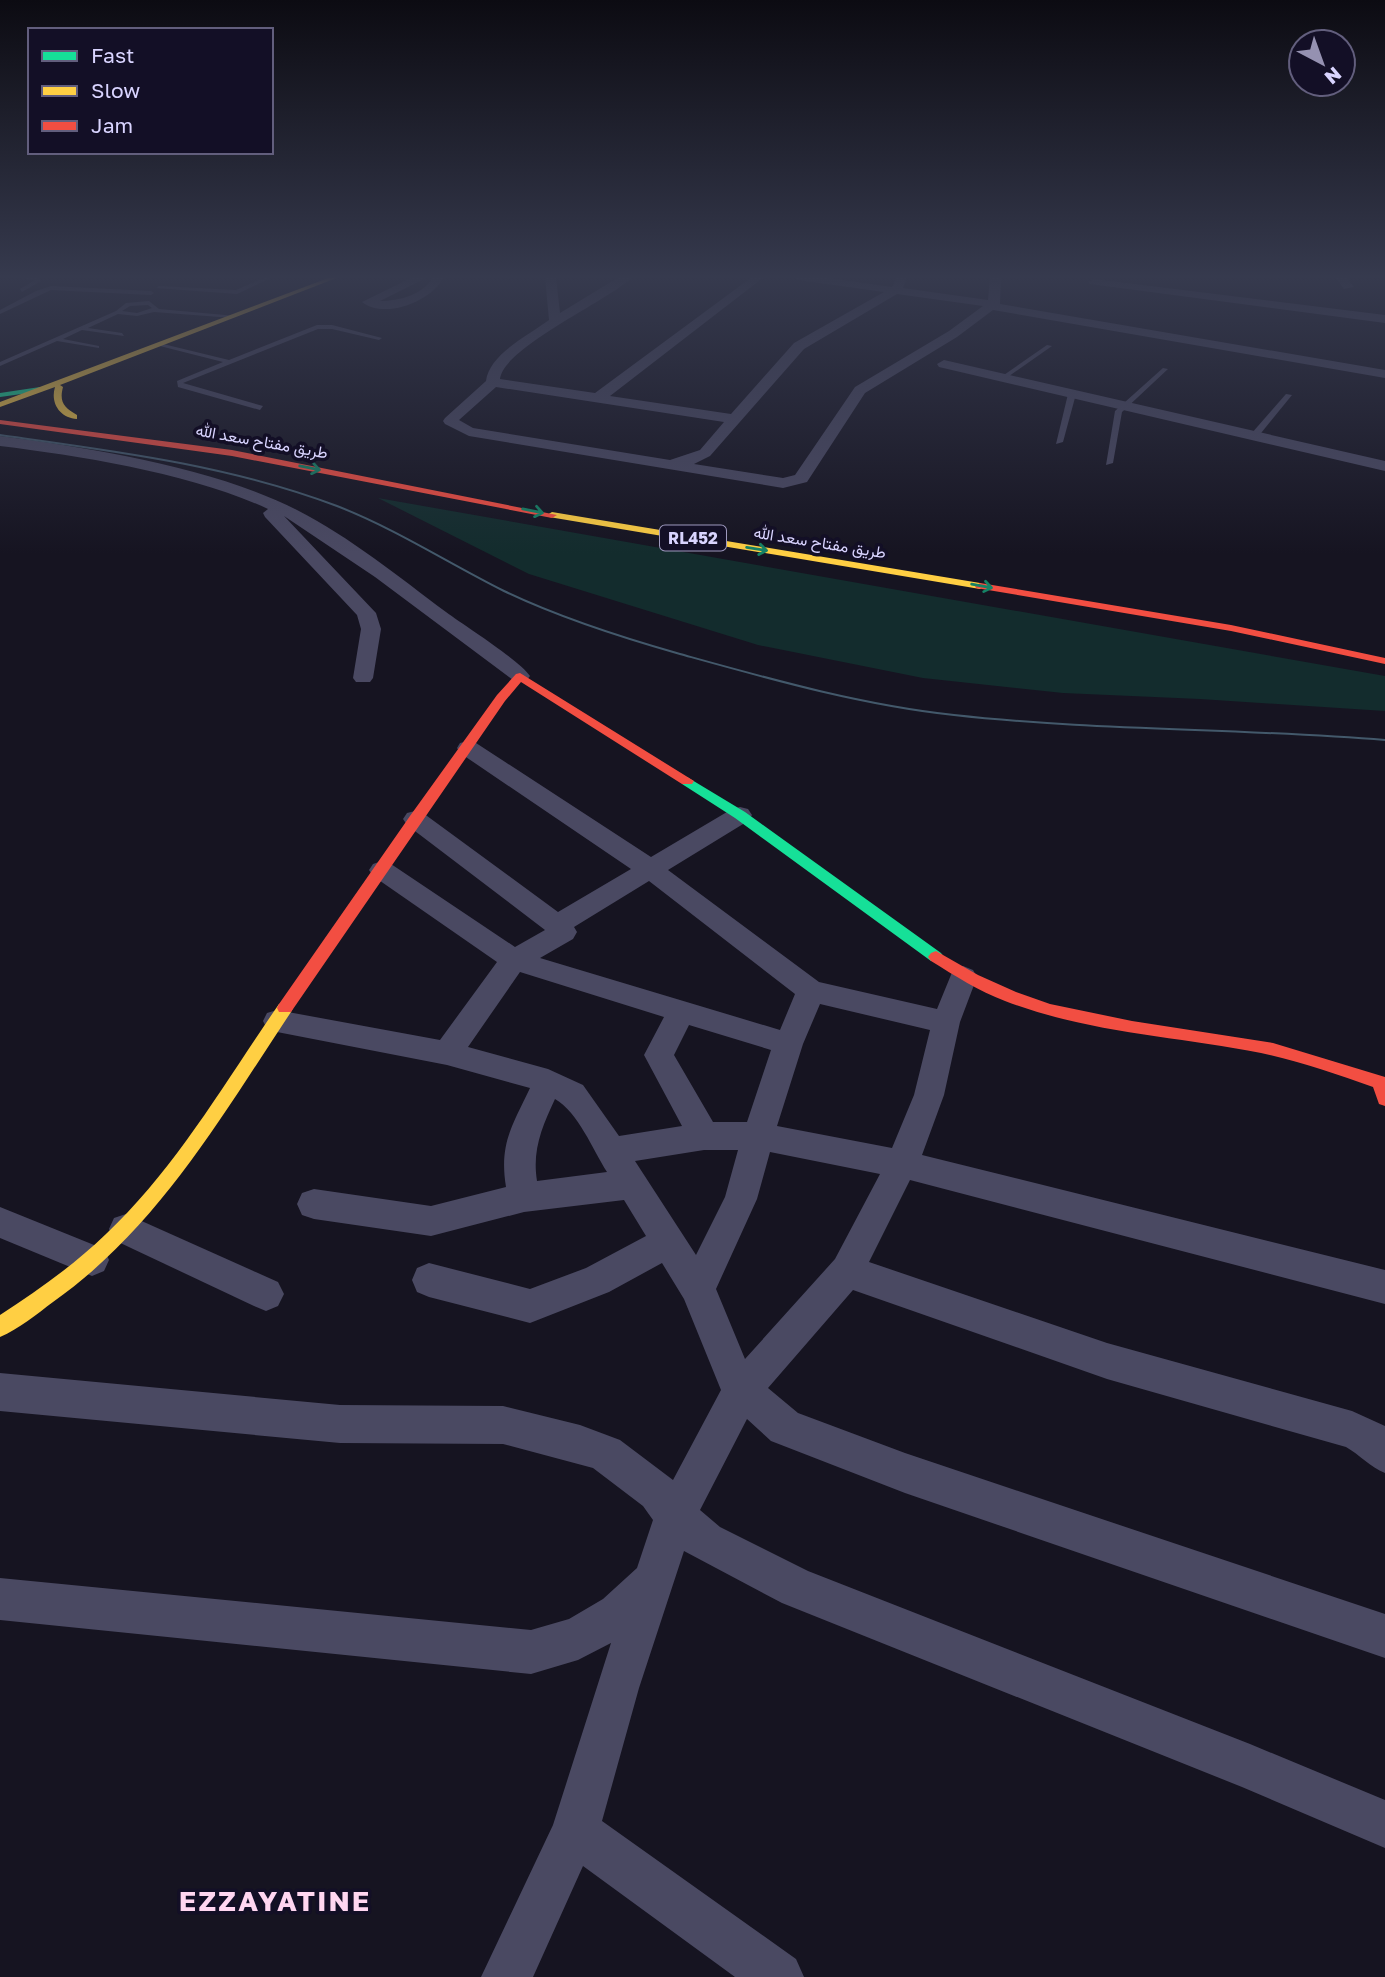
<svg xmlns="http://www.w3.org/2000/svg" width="1385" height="1977" viewBox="0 0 1385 1977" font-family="'Golos Text',Vazirmatn,sans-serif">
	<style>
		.green { fill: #132c2d }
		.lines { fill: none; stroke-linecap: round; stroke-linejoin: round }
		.lane { fill: #4a4962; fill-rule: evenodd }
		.street { fill: #4a4962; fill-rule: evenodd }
		.fast { fill: #16e098; fill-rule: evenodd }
		.slow { fill: #ffcf43; fill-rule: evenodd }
		.jam { fill: #f24e42; fill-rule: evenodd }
		.tram { stroke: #43596b; stroke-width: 2 }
		.oneway { stroke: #158265 }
		.labels { text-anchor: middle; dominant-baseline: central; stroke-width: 7; stroke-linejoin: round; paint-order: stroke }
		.far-street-label { font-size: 16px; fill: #d9d4ff; stroke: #130f26 }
		.shield { fill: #130f26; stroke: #9e99be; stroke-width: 2 }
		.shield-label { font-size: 16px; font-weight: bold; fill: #d9d4ff }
		.near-district-label { font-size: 28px; font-weight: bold; letter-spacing: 2px; fill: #ffd6f0; stroke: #130f26 }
	</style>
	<rect width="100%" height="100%" fill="#161421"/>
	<polygon class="green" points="378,498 1385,676 1385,711 1200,699 1063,693 923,678 758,645 529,574"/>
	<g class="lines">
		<g class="lane">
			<polygon points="12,277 37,277 41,281 22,292 20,289 35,280"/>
			<polygon points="266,277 273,277 237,294 156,288 159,286 236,290"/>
			<polygon points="51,286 151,291 154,293 151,295 51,290 0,314 0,310 36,291"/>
			<path d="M149 301 159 309 236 316 233 318 154 312 137 316 118 314 88 328 122 333 124 336 82 330 63 339 99 346V348L57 341 0 366V362L116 311 126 303ZM148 305 152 308 137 313 122 311 130 306Z"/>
			<polygon points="317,325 332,325 382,338 379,340 332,329 318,329 183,383 263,406 260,410 178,387 177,381 223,362 156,345 159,343 229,360"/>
			<polygon points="1047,345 1052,346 1005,379 1001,379 1001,377"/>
			<polygon points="1163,368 1168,369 1122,412 1113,463 1106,465 1115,411"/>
			<polygon points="1072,392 1076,394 1063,442 1056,444 1068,394"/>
			<polygon points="1286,394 1292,395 1257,438 1251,438 1251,434"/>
		</g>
		<g class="street">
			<path d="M413 277H428L380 301C399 301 423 295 433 277H444C432 301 385 320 362 302Z"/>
			<path d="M545 277H556L560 313 619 277H633C609 300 503 348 500 379L595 393 752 277H764L610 396 731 414 794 343 884 292 798 280 793 277H821L892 287 897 277H907L903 288 988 300 990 277H1001L1000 304 1385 370V378L993 310 957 337 865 393 807 482 783 488 469 436 445 424 443 421 445 418 486 381C489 354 529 335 549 320ZM897 294 983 306 949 331 855 387 795 475 783 478 694 464 710 456 804 349ZM496 387 724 422 700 450 670 460 473 428 459 420Z"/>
			<polygon points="1335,277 1346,277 1354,287 1344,289"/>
			<polygon points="1094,279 1385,315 1385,323 1090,284 1088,282"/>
			<polygon points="944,360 1385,461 1385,471 939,367 937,364"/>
			<path d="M0 436C92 448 215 468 297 510 350 537 399 577 446 612 465 626 519 660 530 676L527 680H513L375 577 284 516 376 613 381 629 373 678 370 682H356L353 678 361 629 357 615 265 517 263 513 268 509C193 474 82 456 0 446Z"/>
			<path d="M468 741 476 743 651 857 732 809 740 807 748 809 752 815 748 821 668 870 819 982 937 1009 953 970 963 966 973 970 977 977 960 1022 944 1095 922 1155 1385 1270V1304L910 1180 869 1262 1107 1343 1352 1411 1385 1426V1473C1370 1467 1360 1455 1346 1447L1107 1379 853 1290 768 1388 798 1413 905 1453 1385 1614V1658L905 1493 771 1441 747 1419 700 1510 720 1527 808 1571 1250 1744 1385 1800V1848L1242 1787 782 1603 684 1551 639 1688 602 1821 796 1959 804 1977H735L583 1866 533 1977H481L553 1825 611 1643 578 1660 531 1674 0 1620V1578L531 1630 569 1619 603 1599 637 1568 653 1520 643 1506 593 1468 503 1444 340 1443 0 1411V1373L340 1405 503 1406 580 1425 620 1440 673 1480 721 1390 684 1299 662 1263 609 1292 530 1323 429 1297 417 1292 412 1280 417 1268 429 1263 530 1289 586 1268 646 1236 624 1200 524 1212 431 1236 314 1219 302 1215 297 1204 302 1193 314 1189 431 1206 506 1187C499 1144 512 1126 530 1088L447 1065 277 1032 267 1029 263 1021 267 1013 277 1010 440 1040 497 962 373 876 369 870 373 864 382 861 391 864 515 947 545 930 407 825 403 819 407 813 415 811 423 813 558 912 631 869 460 753 457 748 460 743ZM649 881 795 994 780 1030 540 958 573 939 577 932 574 927ZM520 972 664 1017 644 1055 682 1126 619 1136 583 1085 548 1069 468 1047ZM820 1004 930 1030 914 1095 892 1148 777 1126 803 1044ZM689 1025 771 1050 747 1122H713L674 1055ZM555 1099C578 1112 593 1150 607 1172L537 1181C532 1150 542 1127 555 1099ZM704 1150H738L725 1197 696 1255 635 1161ZM770 1152 880 1174 835 1259 745 1359 716 1289 757 1199Z"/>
			<polygon points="0,1207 104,1249 109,1260 104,1271 92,1276 0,1238"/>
			<polygon points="126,1214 278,1282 284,1294 278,1306 266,1311 254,1306 114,1240 109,1229 114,1218"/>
		</g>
		<g class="fast">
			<polygon points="40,387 43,391 0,397 0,393"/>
			<polygon points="687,777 745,812 941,953 944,957 941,961 931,961 735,818 682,784 682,778"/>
		</g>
		<g class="slow">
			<path d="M331 277H339L60 385 63 387C59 402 64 408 77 415V419C60 418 50 403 55 387L0 407V402Z"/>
			<polygon points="552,512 980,583 985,586 980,589 549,517 547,515"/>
			<path d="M285 1002 291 1004 293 1008 291 1012C221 1117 158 1228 53 1302 37 1314 19 1329 0 1337V1315C37 1291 74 1265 106 1234 176 1168 225 1082 279 1004Z"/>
		</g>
		<g class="jam">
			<polygon points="0,420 232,450 557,515 552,518 232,456 0,424"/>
			<polygon points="980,583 1231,625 1385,658 1385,664 1231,631 976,588 975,586"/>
			<polygon points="520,673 694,781 692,784 682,784 521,682 505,701 291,1012 279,1012 277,1008 279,1004 410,816 497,695 516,674"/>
			<path d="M936 951 978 975 1016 992 1050 1004 1132 1021 1273 1043 1385 1077V1106L1379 1104 1373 1087C1336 1074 1299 1061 1261 1053 1175 1036 1088 1033 1005 1001 979 991 955 976 931 961L928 957 931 953Z"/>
		</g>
		<path class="tram" d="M0 435C114 451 229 465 337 506 396 529 448 563 504 591 560 618 620 637 680 654 770 679 861 705 954 715 1097 731 1242 728 1385 740"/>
	</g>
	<defs><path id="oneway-shaft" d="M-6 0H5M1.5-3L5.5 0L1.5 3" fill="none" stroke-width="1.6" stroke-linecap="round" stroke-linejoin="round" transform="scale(1.75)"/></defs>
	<g class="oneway">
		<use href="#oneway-shaft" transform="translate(310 468) rotate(11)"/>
		<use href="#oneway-shaft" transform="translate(533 511) rotate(11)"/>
		<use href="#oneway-shaft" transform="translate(757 549) rotate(9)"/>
		<use href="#oneway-shaft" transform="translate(982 586) rotate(10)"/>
	</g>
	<linearGradient id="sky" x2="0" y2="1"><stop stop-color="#0c0b12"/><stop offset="0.5" stop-color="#363a4e"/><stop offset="1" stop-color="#363a4e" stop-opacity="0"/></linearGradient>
	<rect width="1385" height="554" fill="url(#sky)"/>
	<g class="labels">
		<g class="far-street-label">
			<text transform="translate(262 441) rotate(10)">طريق مفتاح سعد الله</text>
			<text transform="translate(820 542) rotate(9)">طريق مفتاح سعد الله</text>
		</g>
		<rect class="shield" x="660" y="525.5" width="66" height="25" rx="5"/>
		<g class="shield-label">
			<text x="693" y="538">RL452</text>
		</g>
		<g class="near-district-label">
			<text x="275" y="1900">EZZAYATINE</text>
		</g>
	</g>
	<rect x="28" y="28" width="245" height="126" fill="#130f26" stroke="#625e7d" stroke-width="2"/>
	<rect x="42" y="51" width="35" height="10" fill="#16e098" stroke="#625e7d" stroke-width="2"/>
	<text x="91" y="63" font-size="21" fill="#d9d4ff">Fast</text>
	<rect x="42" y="86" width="35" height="10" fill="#ffcf43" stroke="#625e7d" stroke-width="2"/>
	<text x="91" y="98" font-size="21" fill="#d9d4ff">Slow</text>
	<rect x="42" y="121" width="35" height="10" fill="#f24e42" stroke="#625e7d" stroke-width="2"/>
	<text x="91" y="133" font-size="21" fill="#d9d4ff">Jam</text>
	<g transform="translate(1322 63) rotate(139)"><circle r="33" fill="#130f26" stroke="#625e7d" stroke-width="2"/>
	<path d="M0-5L12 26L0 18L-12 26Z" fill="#9591b1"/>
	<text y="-10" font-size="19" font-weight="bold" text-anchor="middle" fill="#d9d4ff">N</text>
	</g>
</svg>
